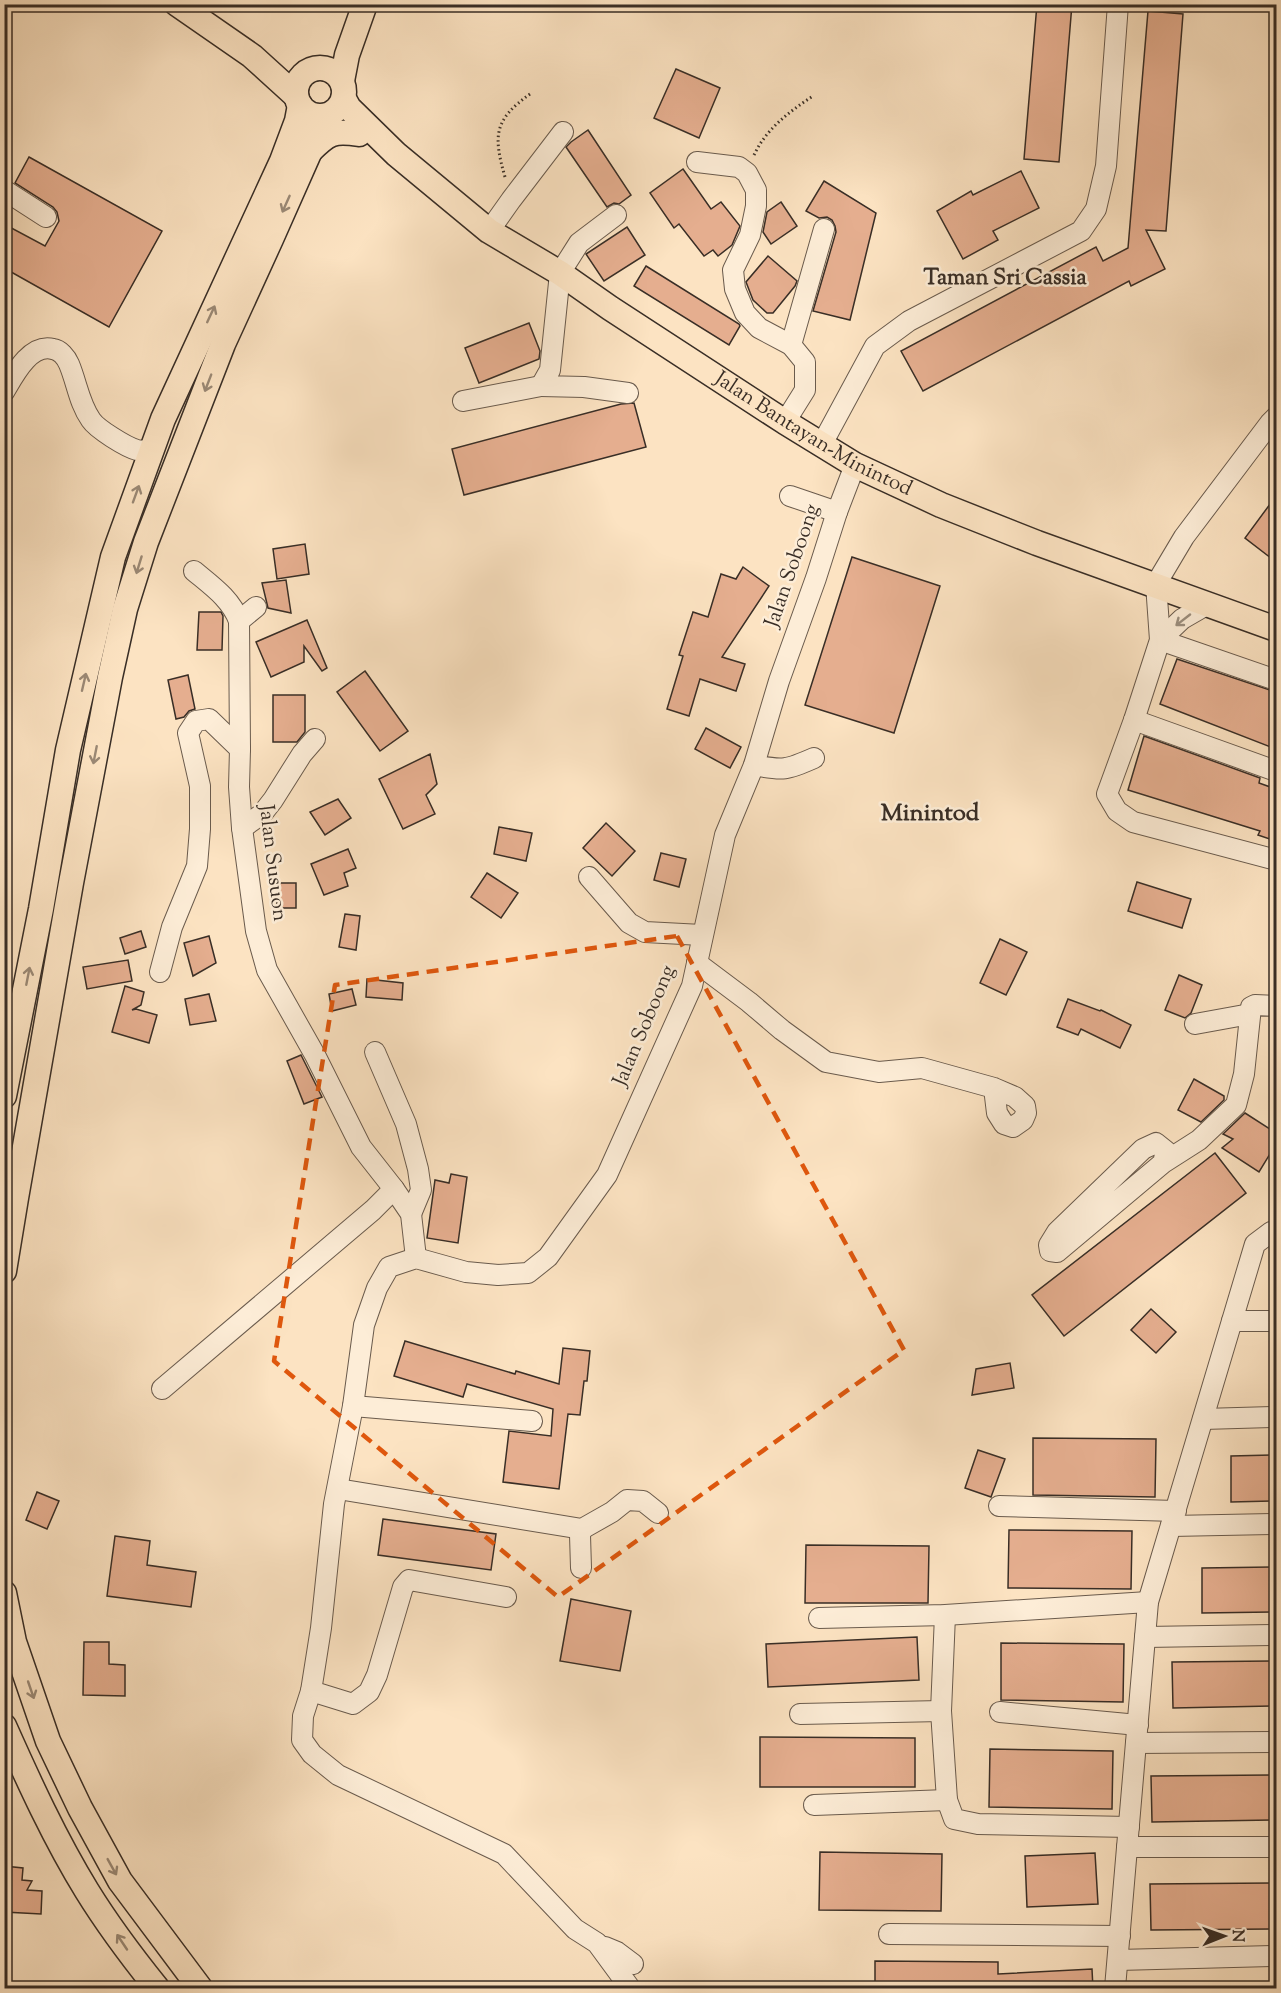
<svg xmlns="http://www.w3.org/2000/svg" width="1281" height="1993" viewBox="0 0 1281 1993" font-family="'Sorts Mill Goudy',serif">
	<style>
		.building { fill: #e5ae8f; stroke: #392e26; stroke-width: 1.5 }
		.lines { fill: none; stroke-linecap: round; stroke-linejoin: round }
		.minor-casing { stroke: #6a5b4d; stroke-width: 22 }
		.major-casing { stroke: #392e26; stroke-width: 27 }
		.path { stroke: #392e26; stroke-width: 3; stroke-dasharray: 1.5 3; stroke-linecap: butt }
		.minor { stroke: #fdedd7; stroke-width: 20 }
		.major { stroke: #fce3c2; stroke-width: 24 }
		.oneway { stroke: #9a8874 }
		.oneway2 { stroke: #9b8e7e }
		.marked { fill: none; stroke: #df570d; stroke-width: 4.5; stroke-dasharray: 12 8; stroke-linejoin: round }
		.labels { text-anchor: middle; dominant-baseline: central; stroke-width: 5; stroke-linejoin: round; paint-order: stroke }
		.street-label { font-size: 21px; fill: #392e26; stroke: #fdedd7 }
		.neighbourhood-label { font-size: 22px; font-weight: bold; fill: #392e26; stroke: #fdedd7 }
		.quarter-label { font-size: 24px; font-weight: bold; fill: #392e26; stroke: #fdedd7 }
	</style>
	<rect width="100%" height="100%" fill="#fce3c2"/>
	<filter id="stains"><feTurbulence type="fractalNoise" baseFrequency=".00333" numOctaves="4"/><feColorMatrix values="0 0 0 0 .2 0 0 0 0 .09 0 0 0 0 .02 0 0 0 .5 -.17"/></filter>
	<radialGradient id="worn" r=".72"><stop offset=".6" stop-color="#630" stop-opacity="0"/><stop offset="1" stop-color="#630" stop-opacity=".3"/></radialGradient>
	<g class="building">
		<polygon points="1037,4 1072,4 1059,162 1024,159"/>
		<polygon points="1148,11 1183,14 1166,231 1146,230 1165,269 1131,286 1129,281 923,391 901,351 1096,247 1103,261 1128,248"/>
		<polygon points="676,69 720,88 699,138 654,118"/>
		<polygon points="588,130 631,195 619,204 614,203 607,207 566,147 571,142"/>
		<polygon points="29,157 162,231 109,327 4,268 4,224 45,246 59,221 57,212 53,207 15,183"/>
		<polygon points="683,169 711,209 721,202 740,226 732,245 718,256 713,250 704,256 679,224 674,228 650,193"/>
		<polygon points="1021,171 1039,208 993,231 998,240 963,259 937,211 971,191 973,195"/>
		<polygon points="824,181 876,213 850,320 813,311 836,232 835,226 832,220 827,217 819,218 806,211"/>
		<polygon points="781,202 797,226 771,244 763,232 767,212"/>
		<polygon points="627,227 645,255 604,281 586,254"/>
		<polygon points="768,256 797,281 795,286 773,313 767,313 753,300 746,282"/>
		<polygon points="646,266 739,324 740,326 729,345 634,286"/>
		<polygon points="529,323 540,351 539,359 479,383 465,348"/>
		<polygon points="634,403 646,447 464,495 452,449 621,404"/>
		<polygon points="1276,496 1276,562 1245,538"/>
		<polygon points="305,544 309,574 277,579 273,549"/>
		<polygon points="852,557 940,586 894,733 805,705"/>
		<polygon points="743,567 769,586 722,657 745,664 736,691 700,679 689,716 667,709 683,656 679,655 693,612 708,617 721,574 736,579"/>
		<polygon points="286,580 291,613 268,608 262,583"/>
		<polygon points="199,612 221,612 223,616 222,650 197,650"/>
		<polygon points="307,620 327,668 322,671 304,646 304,662 271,677 256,642"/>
		<polygon points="1177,659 1276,692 1276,749 1160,704"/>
		<polygon points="365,671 408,731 380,751 337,692"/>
		<polygon points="188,675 195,709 189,711 184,717 176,719 168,680"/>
		<polygon points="273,695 305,695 305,732 297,742 273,742"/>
		<polygon points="706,728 741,747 730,768 695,749"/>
		<polygon points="1144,736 1260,778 1259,783 1276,789 1276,841 1258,835 1260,831 1128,790"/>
		<polygon points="430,754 437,784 426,795 435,814 403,829 379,779"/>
		<polygon points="338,799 351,818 325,835 310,812"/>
		<polygon points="606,823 635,851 612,876 583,848"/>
		<polygon points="499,827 532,833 526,861 494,854"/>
		<polygon points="348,849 356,868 344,873 348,886 324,895 311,864"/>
		<polygon points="661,853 686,859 679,887 654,880"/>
		<polygon points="487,873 518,893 501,918 471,897"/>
		<polygon points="1137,882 1191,899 1182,928 1128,911"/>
		<polygon points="276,883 296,883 296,908 277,908"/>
		<polygon points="345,914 360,916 356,950 339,947"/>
		<polygon points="141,931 146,947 125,954 120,938"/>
		<polygon points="209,936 216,963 193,976 184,943"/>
		<polygon points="1000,939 1027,952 1006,995 980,983"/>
		<polygon points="128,960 132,981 87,989 83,967"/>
		<polygon points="1179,975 1202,985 1191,1013 1185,1018 1165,1010"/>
		<polygon points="367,979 403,983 402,1000 366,997"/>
		<polygon points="125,986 144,992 141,1005 132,1010 136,1009 157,1015 149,1043 112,1032"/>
		<polygon points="352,989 356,1005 332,1011 329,994"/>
		<polygon points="209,994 216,1021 190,1025 185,999"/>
		<polygon points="1068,999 1100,1011 1101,1010 1131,1025 1120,1048 1081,1029 1078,1035 1057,1027"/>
		<polygon points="301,1055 322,1097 304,1104 287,1061"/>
		<polygon points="1194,1079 1224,1096 1224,1100 1201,1122 1178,1110"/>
		<polygon points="1245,1113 1276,1133 1276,1144 1259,1172 1222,1148 1233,1139 1223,1134"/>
		<polygon points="1215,1153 1246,1193 1064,1336 1032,1295"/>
		<polygon points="451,1174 467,1177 458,1243 427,1238 435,1180 449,1183"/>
		<polygon points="1151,1309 1176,1332 1156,1353 1131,1330"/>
		<polygon points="405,1341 515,1374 516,1371 559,1384 563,1348 590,1351 587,1381 584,1381 580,1415 568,1414 559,1489 503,1482 509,1431 551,1436 553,1409 467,1384 463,1397 394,1376"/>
		<polygon points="1010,1363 1014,1388 972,1395 976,1369"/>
		<polygon points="1033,1438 1156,1439 1155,1497 1033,1495"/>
		<polygon points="978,1450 1005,1459 991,1497 965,1488"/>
		<polygon points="1276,1455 1276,1501 1231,1502 1231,1456"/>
		<polygon points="37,1492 59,1501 47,1529 26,1520"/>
		<polygon points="383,1519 496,1534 491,1570 378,1555"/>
		<polygon points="1009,1530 1132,1531 1131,1589 1008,1588"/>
		<polygon points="115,1536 150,1541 147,1565 196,1572 191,1607 107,1596"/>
		<polygon points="806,1545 929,1546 928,1603 805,1603"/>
		<polygon points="1276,1567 1276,1612 1202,1613 1202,1568"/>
		<polygon points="571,1599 631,1611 620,1671 560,1661"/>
		<polygon points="917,1637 919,1680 768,1687 766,1644"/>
		<polygon points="84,1642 109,1642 109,1664 125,1665 125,1696 83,1695"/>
		<polygon points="1001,1643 1124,1644 1123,1702 1001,1700"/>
		<polygon points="1276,1661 1276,1706 1173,1708 1172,1662"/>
		<polygon points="760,1737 915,1738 915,1787 760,1787"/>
		<polygon points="990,1749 1113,1751 1112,1809 989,1807"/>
		<polygon points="1276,1775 1276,1820 1152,1822 1151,1776"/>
		<polygon points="820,1852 942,1854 941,1911 819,1910"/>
		<polygon points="1095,1853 1098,1904 1027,1907 1025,1856"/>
		<polygon points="4,1866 23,1868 22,1880 32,1881 27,1890 42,1891 41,1914 4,1912"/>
		<polygon points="1276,1883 1276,1929 1151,1930 1150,1884"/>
		<polygon points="875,1961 998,1962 998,1974 1092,1969 1093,1989 875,1989"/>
	</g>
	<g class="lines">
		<g class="minor-casing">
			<g id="minor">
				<polyline points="697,162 739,167 747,173 756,190 756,206 750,235 733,270 735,289 745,313 759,328 791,345 805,362 805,390 785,422"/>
				<polyline points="4,190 46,217"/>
				<polyline points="616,215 579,243 560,273 550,370 541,386 584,387 628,393"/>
				<polyline points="489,231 511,200 563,132"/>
				<polyline points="791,345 824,229"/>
				<path d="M4 392C14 375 30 343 53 349 60 350 66 357 69 364 77 383 79 403 91 420 97 429 126 447 137 450 142 451 147 450 151 450"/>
				<polyline points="463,401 541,386"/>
				<polyline points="1276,417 1270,423 1184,537 1156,584 1160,640 1134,720 1107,794 1117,811 1133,822 1276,860"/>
				<polyline points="822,444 875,346 909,321 1081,231 1096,209 1106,166 1118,4"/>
				<polyline points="790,496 837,512"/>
				<path d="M194 571C212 586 231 599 239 621L240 749"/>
				<polyline points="239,621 256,607"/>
				<polyline points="1160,640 1276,680"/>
				<polyline points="1160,640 1182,619 1208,604"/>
				<polyline points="1134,720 1276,771"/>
				<path d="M754 765C783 771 787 770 814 758"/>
				<polyline points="242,828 262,814 273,800 302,754 315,739"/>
				<polyline points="589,877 629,923 645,932 702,935"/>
				<polyline points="697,963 749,1002 782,1030 826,1062 879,1072 922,1068 994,1088 1015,1097 1025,1106 1026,1113 1023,1120 1013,1127 1004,1124 997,1113 994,1088"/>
				<polyline points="160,972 172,927 197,866 200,829 200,786 188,733 196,721 209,719 240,749 239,787 242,828 256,931 267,970 315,1055 361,1147 394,1189 411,1214 416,1258"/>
				<polyline points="1195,1024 1250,1014"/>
				<polyline points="375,1052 406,1124 418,1169 421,1190 411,1214"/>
				<polyline points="1163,1163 1166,1151 1156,1143 1143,1149 1057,1232 1049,1245 1050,1251 1057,1252 1163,1163 1199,1140 1236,1105 1244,1074 1251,1007 1255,1005 1276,1006"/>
				<polyline points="1232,1321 1276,1321"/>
				<polyline points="162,1389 373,1210 394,1189"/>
				<polyline points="353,1406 532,1421"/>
				<polyline points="1203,1419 1276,1417"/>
				<polyline points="338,1489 582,1529 612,1512 627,1500 643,1501 658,1513"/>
				<polyline points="999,1506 1176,1511"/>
				<polyline points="1171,1526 1276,1524"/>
				<polyline points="581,1568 580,1535 582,1529"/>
				<polyline points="945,1615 941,1711 947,1800 954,1819 978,1824 1129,1827"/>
				<polyline points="819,1618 945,1615 1148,1602"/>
				<polyline points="1145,1637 1276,1635"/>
				<polyline points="311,1691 353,1704 369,1692 377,1675 403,1587 409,1580 506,1597"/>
				<polyline points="1000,1712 1138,1725"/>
				<polyline points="800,1714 941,1711"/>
				<polyline points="1136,1743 1276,1742"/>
				<polyline points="814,1805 947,1800"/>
				<polyline points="1127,1847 1276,1847"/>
				<polyline points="889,1934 1120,1936"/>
				<polyline points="605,1947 617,1952 633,1964"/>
				<polyline points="1118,1960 1276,1956"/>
				<polyline points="630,1988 597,1943 575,1929 504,1854 338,1775 312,1754 302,1740 303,1716 311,1691 321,1628 334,1504 353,1406 364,1325 377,1288 389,1267 416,1258 466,1272 498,1275 528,1273 548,1257 607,1175 692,986 725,835 754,765 779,681 816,578 837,512 855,465"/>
				<polyline points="1115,1988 1148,1602 1255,1244 1271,1232 1276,1232"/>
			</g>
		</g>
		<g class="major-casing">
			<g id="major">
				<polyline points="177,4 252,56 295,95"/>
				<circle cx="320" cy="92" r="24"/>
				<polyline points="342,81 347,55 365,4"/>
				<path id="s1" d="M344 99 349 108 396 154 489 231 560 273 610 308 785 422 855 465 941 505 1037 543 1276 629"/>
				<path d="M310 151C328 133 333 130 359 134"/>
				<polyline points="4,1096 41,909 68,750 113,557 163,419 282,161 297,121 300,105"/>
				<polyline points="4,1271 16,1198 71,883 110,677 125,609 146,542 223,344 271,239 310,151 315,133 325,116"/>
				<polyline points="4,1593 14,1642 48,1741 80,1808 120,1881 200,1988"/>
				<path d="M4 1726C29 1782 55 1839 87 1891 108 1925 132 1957 157 1988"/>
			</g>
		</g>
		<g class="path">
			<path d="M754 155C766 129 790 111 813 96"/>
			<path d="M505 177C493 135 494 120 530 94"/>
		</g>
		<use href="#minor" class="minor"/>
		<use href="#major" class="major"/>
	</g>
	<defs><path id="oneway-shaft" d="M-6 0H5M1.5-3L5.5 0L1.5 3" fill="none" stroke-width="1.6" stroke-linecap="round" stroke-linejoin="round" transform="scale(1.5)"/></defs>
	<g class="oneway">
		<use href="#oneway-shaft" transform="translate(286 204) rotate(114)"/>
		<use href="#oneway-shaft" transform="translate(211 314) rotate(-65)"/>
		<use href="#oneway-shaft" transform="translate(208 383) rotate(111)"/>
		<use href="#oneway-shaft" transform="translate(136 494) rotate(-70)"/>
		<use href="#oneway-shaft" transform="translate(139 565) rotate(107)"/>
		<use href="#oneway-shaft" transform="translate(84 682) rotate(-77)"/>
		<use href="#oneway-shaft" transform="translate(95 755) rotate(101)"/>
		<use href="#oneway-shaft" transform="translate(28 976) rotate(-79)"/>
		<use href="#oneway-shaft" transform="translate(31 1690) rotate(71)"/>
		<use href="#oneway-shaft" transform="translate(112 1867) rotate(61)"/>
		<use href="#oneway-shaft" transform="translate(122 1942) rotate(-124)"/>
	</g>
	<use class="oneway2" href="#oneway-shaft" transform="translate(1183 620) rotate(142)"/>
	<path class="marked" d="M677 936 904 1350 558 1597 274 1361 335 985Z"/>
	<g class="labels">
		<g class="street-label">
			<text stroke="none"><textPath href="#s1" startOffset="580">Jalan Bantayan-Minintod</textPath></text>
			<text transform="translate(793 566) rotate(-71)">Jalan Soboong</text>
			<text transform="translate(272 863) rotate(83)">Jalan Susuon</text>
			<text transform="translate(645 1026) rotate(-67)">Jalan Soboong</text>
		</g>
		<g class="neighbourhood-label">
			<text x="1005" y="279">Taman Sri Cassia</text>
		</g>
		<g class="quarter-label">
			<text x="930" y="814">Minintod</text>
		</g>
	</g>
	<rect width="1281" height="1993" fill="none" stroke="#fce3c2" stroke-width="24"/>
	<rect x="6" y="6" width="1269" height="1981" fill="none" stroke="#392e26" stroke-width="3"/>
	<rect x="12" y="12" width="1257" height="1969" fill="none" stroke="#392e26" stroke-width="1.5"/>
	<g transform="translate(1224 1936) rotate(89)" stroke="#fdedd7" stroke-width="4.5" paint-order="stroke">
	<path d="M0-4.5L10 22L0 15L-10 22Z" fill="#392e26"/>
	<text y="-9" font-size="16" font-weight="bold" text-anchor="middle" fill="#392e26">N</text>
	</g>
	<rect width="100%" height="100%" filter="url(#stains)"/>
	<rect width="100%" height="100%" fill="url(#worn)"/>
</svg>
